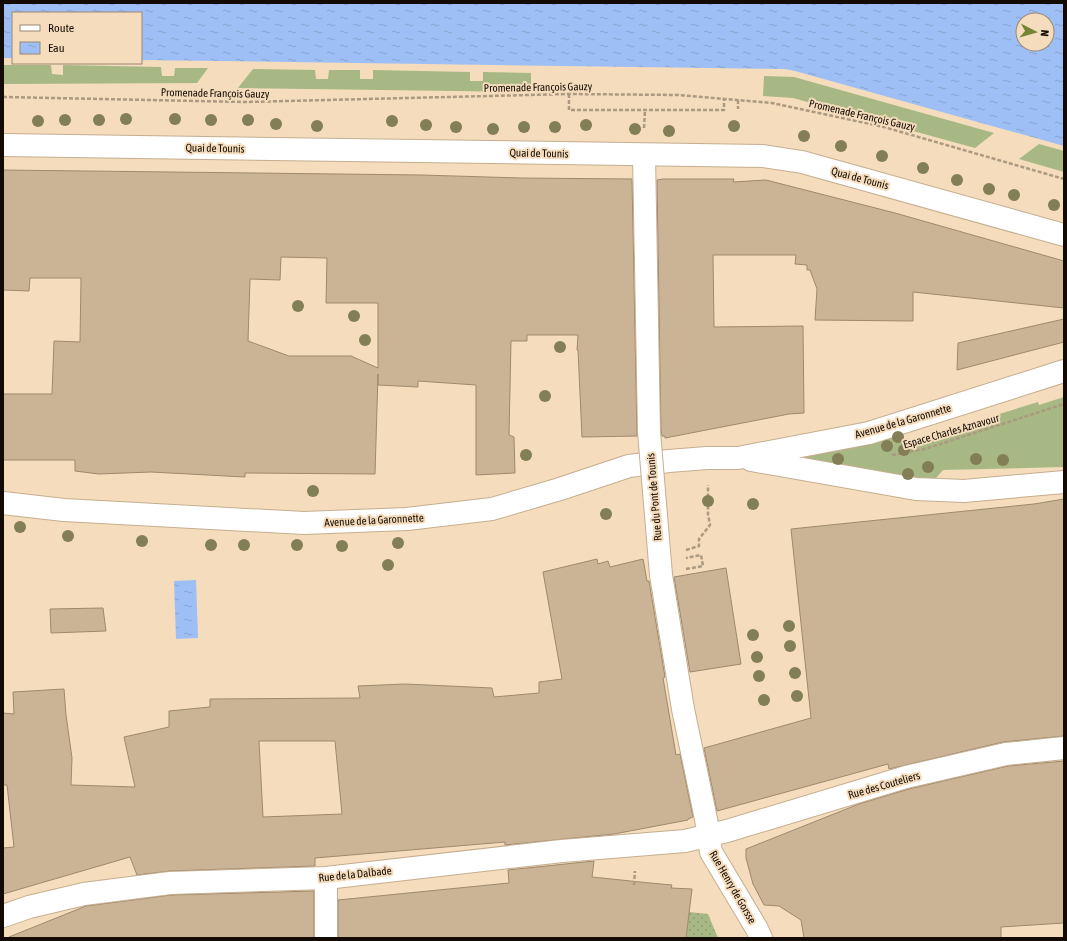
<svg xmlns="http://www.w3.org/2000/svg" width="1067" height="941" viewBox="0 0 1067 941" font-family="'Asap Condensed',sans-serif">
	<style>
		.grass { fill: #a7b884 }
		.garden { fill: url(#garden-dots) }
		.water { fill: url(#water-ripples); fill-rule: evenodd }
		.building { fill: #cbb496; stroke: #9f896c; fill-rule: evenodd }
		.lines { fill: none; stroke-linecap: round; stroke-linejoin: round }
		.minor-casing { stroke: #c5ae90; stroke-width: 24 }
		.tertiary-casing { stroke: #c5ae90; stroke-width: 24 }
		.path { stroke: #ac9981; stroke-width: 2.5; stroke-dasharray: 4 2; stroke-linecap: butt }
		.minor { stroke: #fff; stroke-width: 22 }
		.tertiary { stroke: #fff; stroke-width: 22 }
		.minor-bridge-casing { stroke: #c5ae90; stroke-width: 24; stroke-linecap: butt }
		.minor-bridge { stroke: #fff; stroke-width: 22 }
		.tree { fill: #827e56 }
		.labels { text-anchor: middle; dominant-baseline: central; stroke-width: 4; stroke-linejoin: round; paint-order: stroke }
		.street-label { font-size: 11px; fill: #130b03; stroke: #f4dcbc }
	</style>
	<defs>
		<pattern id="garden-dots" width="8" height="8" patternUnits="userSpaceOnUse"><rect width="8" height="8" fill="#a7b884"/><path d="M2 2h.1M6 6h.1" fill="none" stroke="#8f9d70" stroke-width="1.8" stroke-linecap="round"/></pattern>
		<pattern id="water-ripples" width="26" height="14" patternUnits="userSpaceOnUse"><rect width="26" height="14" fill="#9ebff5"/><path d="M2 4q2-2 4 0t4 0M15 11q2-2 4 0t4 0" fill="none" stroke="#87a3d0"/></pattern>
	</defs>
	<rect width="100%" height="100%" fill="#f4dcbc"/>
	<g class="grass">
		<polygon points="3,65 51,65 52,74 63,75 63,65 161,67 162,76 174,76 175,68 208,68 197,83 3,84"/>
		<polygon points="253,69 315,70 316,79 328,79 329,70 360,70 360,79 373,79 373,70 470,72 470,81 483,81 483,72 531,73 531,92 238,88"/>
		<polygon points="764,76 794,77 994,133 975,148 793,98 763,96"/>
		<polygon points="1039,144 1064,151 1064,172 1019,159"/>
		<polygon points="1064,397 1064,467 943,470 936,478 935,484 805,461 806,453 901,431 906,443 1038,402 1039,405"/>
	</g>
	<polygon class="garden" points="689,912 708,914 718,938 686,938"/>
	<g class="water">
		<path d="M3 3H1064V146L795 71 785 69 141 60V13H13V58H3ZM1023 20H1047V44H1023Z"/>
		<polygon points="196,580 198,638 176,639 174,581"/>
	</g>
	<g class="building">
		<path d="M3 170 421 175 521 178 632 179 637 436 582 437 578 350H577L578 335H527V341H511L509 435 514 437 515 473 476 475V385L418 381V387L378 385V374L375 474 245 473V477L151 472 99 474 75 471V460H3V394H52L54 341 80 342 81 278H30L29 291 3 290ZM281 257 327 258 326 303H378V368L351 356H289L248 341 250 279 280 280Z"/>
		<polygon points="663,179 734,179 733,182 766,180 895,213 1064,261 1064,308 913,292 913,321 815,320 817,289 810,270 807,270 807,265 795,264 796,255 713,255 714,327 803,326 804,413 789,414 665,438 665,436 662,436 661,431 657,180"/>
		<polygon points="1064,319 1064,342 957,370 958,343"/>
		<polygon points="1064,499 1064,736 1003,742 889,769 888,764 717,811 704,748 811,718 791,529 1034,504"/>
		<path d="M597 559 598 564 608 561 610 567 643 559 647 581H649L665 677 663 678 676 755 680 754 693 817 688 819V820L614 834 505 845V842L315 858V866L170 871 137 875 130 857 3 894V848L14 847 7 785H3V713L14 714 13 692 64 689 66 715 72 758 71 785 135 787 124 737 169 727V711L210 707V699L360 698 358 686 405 684 492 688 494 697 539 693V682L562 679 543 572ZM259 741H335L342 814 263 817Z"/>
		<polygon points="726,568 741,664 690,672 674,577"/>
		<polygon points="103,608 106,631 51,633 50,609"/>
		<polygon points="1064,761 1064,923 1001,927 1001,938 804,938 801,920 779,906 764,905 753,884 746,858 746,849 859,804 909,789 1008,766"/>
		<polygon points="594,861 592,877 650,883 672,885 671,888 692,889 686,938 338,938 338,900 509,883 508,870"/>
		<polygon points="314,891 314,938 9,938 9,937 86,906 171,895"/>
	</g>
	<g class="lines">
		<g class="minor-casing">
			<g id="minor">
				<polyline points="644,155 649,432"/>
				<polyline points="751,460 916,489 964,491 1064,482"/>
				<polyline points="3,503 64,510 304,523 407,519 492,509 560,489 629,466 669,461 707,458 738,458 869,433 1064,371"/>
				<polyline points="661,575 683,709 706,819 711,852 757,929 761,938"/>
				<polyline points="326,878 326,938"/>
				<polyline points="3,916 29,907 84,894 170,883 326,878 562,851 685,841 727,831 906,777 1006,754 1064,748"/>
			</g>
		</g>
		<g class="tertiary-casing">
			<polyline id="tertiary" points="3,145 763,156 802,162 1064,235"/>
		</g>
		<g class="path">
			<polyline points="569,94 569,110 724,110 724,99"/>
			<polyline points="3,97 246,102 569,94 678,95 772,103 884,127 1064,179"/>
			<polyline points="738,100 738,109"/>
			<polyline points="644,128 645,110"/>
			<polyline points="892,455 925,449 1064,404"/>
			<polyline points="686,550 699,546 699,539 710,525 708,514 708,485"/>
			<polyline points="686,569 703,566 701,555 686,558"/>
			<polyline points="634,885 635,871"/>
		</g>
		<use href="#minor" class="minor"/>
		<use href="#tertiary" class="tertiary"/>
		<g class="minor-bridge-casing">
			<polyline id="minor-bridge" points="649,432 661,575"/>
		</g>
		<use href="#minor-bridge" class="minor-bridge"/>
	</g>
	<g class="tree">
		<circle cx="126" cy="119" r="6"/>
		<circle cx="175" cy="119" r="6"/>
		<circle cx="65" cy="120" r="6"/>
		<circle cx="99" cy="120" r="6"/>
		<circle cx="211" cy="120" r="6"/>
		<circle cx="248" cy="120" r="6"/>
		<circle cx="38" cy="121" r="6"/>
		<circle cx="392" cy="121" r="6"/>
		<circle cx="276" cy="124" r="6"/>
		<circle cx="426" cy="125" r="6"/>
		<circle cx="586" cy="125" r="6"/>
		<circle cx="317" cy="126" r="6"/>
		<circle cx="734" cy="126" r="6"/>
		<circle cx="456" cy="127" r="6"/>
		<circle cx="524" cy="127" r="6"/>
		<circle cx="555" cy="127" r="6"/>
		<circle cx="493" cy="129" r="6"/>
		<circle cx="635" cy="129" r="6"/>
		<circle cx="669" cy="131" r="6"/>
		<circle cx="804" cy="136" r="6"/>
		<circle cx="841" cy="146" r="6"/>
		<circle cx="882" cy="156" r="6"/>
		<circle cx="923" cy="168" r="6"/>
		<circle cx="957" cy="180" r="6"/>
		<circle cx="989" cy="189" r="6"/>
		<circle cx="1014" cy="195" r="6"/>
		<circle cx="1054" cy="205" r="6"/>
		<circle cx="298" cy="306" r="6"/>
		<circle cx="354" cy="316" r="6"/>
		<circle cx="365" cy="340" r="6"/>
		<circle cx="560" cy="347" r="6"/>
		<circle cx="545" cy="396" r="6"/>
		<circle cx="898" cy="437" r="6"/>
		<circle cx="887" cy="446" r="6"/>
		<circle cx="904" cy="450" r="6"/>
		<circle cx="526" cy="455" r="6"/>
		<circle cx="838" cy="459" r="6"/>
		<circle cx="976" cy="459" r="6"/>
		<circle cx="1003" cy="460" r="6"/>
		<circle cx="928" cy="467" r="6"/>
		<circle cx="908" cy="474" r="6"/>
		<circle cx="313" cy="491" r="6"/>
		<circle cx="708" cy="501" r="6"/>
		<circle cx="753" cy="504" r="6"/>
		<circle cx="606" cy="514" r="6"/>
		<circle cx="20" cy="527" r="6"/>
		<circle cx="68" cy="536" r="6"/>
		<circle cx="142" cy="541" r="6"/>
		<circle cx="398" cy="543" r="6"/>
		<circle cx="211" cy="545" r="6"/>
		<circle cx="244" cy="545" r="6"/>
		<circle cx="297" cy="545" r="6"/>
		<circle cx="342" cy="546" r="6"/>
		<circle cx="388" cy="565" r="6"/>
		<circle cx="789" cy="626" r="6"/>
		<circle cx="753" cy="635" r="6"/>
		<circle cx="790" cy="646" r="6"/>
		<circle cx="757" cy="657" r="6"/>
		<circle cx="795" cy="673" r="6"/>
		<circle cx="759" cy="676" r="6"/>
		<circle cx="797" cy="696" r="6"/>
		<circle cx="764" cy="700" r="6"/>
	</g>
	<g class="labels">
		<g class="street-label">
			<text transform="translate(538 87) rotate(-1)">Promenade François Gauzy</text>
			<text transform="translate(215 93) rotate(1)">Promenade François Gauzy</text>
			<text transform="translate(862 115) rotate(13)">Promenade François Gauzy</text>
			<text transform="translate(215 148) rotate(1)">Quai de Tounis</text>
			<text transform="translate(539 153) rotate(1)">Quai de Tounis</text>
			<text transform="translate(860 178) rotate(15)">Quai de Tounis</text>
			<text transform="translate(903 421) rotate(-16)">Avenue de la Garonnette</text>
			<text transform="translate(951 431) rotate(-16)">Espace Charles Aznavour</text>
			<text transform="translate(654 497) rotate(-95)">Rue du Pont de Tounis</text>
			<text transform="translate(374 520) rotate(-3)">Avenue de la Garonnette</text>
			<text transform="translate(884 785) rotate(-16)">Rue des Couteliers</text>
			<text transform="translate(355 874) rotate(-6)">Rue de la Dalbade</text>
			<text transform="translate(733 887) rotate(60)">Rue Henry de Gorsse</text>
		</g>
	</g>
	<rect width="1067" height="941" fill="none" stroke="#130b03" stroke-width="8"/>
	<rect x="12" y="12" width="130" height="52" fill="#f4dcbc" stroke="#9a8872"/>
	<rect x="20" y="25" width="20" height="6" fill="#ffffff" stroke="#9a8872"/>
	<text x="48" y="32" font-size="12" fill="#130b03">Route</text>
	<rect x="20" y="42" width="20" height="12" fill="url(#water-ripples)" stroke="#9a8872"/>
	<text x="48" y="52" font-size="12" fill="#130b03">Eau</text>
	<g transform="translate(1035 32) rotate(96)"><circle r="19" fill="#f4dcbc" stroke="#9a8872"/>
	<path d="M0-3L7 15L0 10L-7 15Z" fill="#768534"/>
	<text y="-6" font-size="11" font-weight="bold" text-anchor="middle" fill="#130b03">N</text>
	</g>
</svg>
